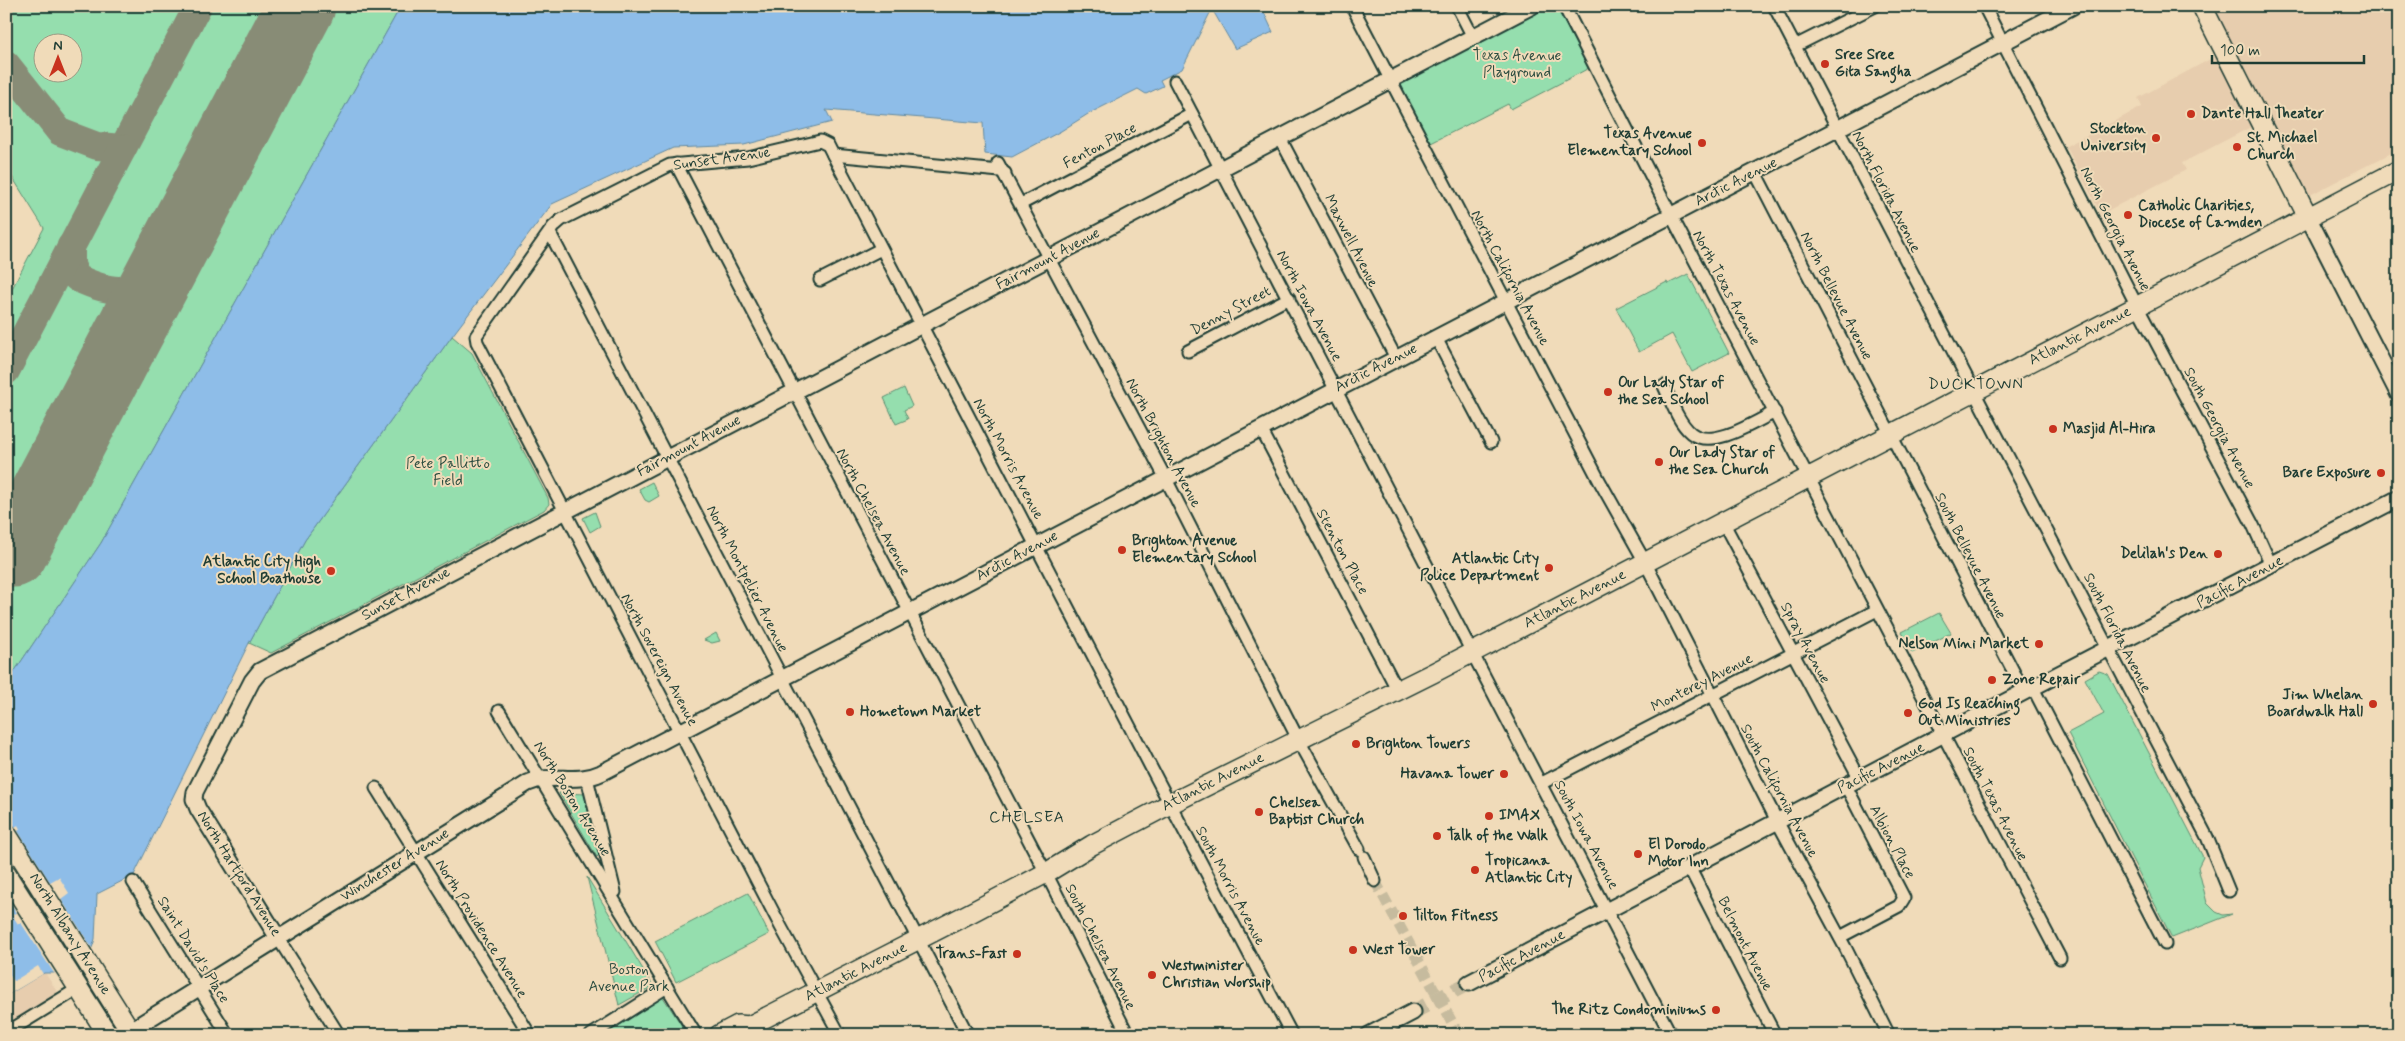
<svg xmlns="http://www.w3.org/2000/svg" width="2405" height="1041" viewBox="0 0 2405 1041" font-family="Mynerve,sans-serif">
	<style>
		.built { fill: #e7cdae }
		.green { fill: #95deae; stroke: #5a8e71; fill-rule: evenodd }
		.water { fill: #8ebde8; stroke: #628aa0 }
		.pier { fill: #f0dbb9 }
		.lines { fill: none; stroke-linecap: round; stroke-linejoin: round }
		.taxiway { stroke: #888c76; stroke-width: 28 }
		.runway { stroke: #888c76; stroke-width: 69 }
		.minor-tunnel { stroke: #c6bb9e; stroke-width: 11; stroke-dasharray: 11 5.5; stroke-linecap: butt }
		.tertiary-tunnel { stroke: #c6bb9e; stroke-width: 15; stroke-dasharray: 15 8; stroke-linecap: butt }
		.minor-casing { stroke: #1f3d34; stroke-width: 15 }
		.tertiary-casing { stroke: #1f3d34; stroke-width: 19 }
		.primary-casing { stroke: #1f3d34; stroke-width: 22 }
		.trunk-casing { stroke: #1f3d34; stroke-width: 22 }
		.minor { stroke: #f0dbb9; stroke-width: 11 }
		.tertiary { stroke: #f0dbb9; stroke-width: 15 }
		.primary { stroke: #f0dbb9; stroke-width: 19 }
		.trunk { stroke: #f0dbb9; stroke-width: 19 }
		.poi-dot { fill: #c8321e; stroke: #f0dbb9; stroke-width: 2 }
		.labels { text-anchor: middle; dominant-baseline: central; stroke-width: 4; stroke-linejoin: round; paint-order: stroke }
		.poi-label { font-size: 15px; font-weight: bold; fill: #1f3d34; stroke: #f0dbb9; text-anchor: start }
		.park-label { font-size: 15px; fill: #2b4d40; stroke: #f0dbb9 }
		.street-label { font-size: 15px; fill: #1f3d34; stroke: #f0dbb9 }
		.neighbourhood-label { font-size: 16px; letter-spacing: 1px; fill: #1f3d34; stroke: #f0dbb9 }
	</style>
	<rect width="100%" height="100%" fill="#f0dbb9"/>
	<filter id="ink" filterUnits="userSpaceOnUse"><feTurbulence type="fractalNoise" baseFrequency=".02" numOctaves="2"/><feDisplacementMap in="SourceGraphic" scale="10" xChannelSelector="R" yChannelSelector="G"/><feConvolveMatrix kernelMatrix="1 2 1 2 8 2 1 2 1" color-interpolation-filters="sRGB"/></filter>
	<g filter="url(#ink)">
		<g class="built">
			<polygon points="2213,6 2399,6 2399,149 2306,197 2230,50 2226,32"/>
			<polygon points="2216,56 2251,127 2182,163 2186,170 2101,214 2066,146 2142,107 2138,98"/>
			<polygon points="39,963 59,995 6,1028 6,983"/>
		</g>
		<g class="green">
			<path d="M6 6H401L101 543 6 684V300L44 228 6 167ZM42 42H72V72H42Z"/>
			<polygon points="1550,6 1556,7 1589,68 1511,109 1508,104 1431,143 1402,90 1401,85 1404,81"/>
			<polygon points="1688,274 1729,353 1692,372 1672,334 1639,352 1616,308 1667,282 1668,284"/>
			<polygon points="452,336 472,353 548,498 549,504 544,510 271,653 249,643 305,540"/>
			<polygon points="904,388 912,406 904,410 908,419 896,424 884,398"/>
			<polygon points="652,482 659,496 649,502 645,500 639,489"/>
			<polygon points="595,512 600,526 590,532 583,518"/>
			<polygon points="1939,613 1951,633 1912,653 1902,632"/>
			<polygon points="716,633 720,641 712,643 704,640"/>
			<polygon points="2099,671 2108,674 2203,857 2198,867 2207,903 2216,912 2223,915 2232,914 2172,938 2068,733 2104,714 2085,679"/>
			<polygon points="559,793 586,794 600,854 597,857"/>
			<polygon points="587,877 653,986 619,1005"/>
			<polygon points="748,893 769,934 676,982 655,941"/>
			<polygon points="663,997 688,1035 604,1035"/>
		</g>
		<polygon class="water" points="401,6 1261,6 1273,32 1235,49 1212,9 1182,69 1160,80 1163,86 1146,94 1138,89 1088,114 1061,131 1012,157 985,154 983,123 826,110 832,122 744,145 673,148 552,204 452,336 305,540 249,643 134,875 97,894 95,939 92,948 54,973 44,973 6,996 6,684 101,543"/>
		<g class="pier">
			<polygon points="6,811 15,827 18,825 20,829 18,831 50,882 59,877 69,893 61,899 92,948 54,973 21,923 18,924 12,915 16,913 6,897"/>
			<polygon points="38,966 43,974 6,996 6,970 14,981"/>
		</g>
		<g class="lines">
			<g class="taxiway">
				<polyline points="6,64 60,132 97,146 123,148 198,6"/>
				<path d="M71 246V265L77 278C114 295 133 296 163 267"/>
				<polyline points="6,371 123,148"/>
				<polyline points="6,543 13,553"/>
			</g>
			<polyline class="runway" points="13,553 301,6"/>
			<polyline class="minor-tunnel" points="1375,881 1459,1035"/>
			<polyline class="tertiary-tunnel" points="1413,1012 1469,983"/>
			<g class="minor-casing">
				<g id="minor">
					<polyline points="1352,6 1599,480 1645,562 1777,821 1846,949 1888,1033"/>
					<polyline points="1457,6 1473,37"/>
					<polyline points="1564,6 1671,215 2060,958"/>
					<path d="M1774 6C1917 284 2062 560 2207 837L2229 891"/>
					<polyline points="1984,6 2137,306 2253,525 2271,565"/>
					<polyline points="1795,46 1875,6"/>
					<polyline points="1175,81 1671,1035"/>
					<polyline points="1280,138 1396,358"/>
					<polyline points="833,155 1000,171 1005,173"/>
					<polyline points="998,163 1166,479 1298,739 1359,849"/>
					<polyline points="676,164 1046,873 1128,1035"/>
					<polyline points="1755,172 2024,692"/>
					<polyline points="1021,204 1192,114"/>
					<polyline points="550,233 968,1035"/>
					<polyline points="820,280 881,249"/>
					<polyline points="1436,338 1491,442"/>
					<polyline points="1188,351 1289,298"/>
					<path d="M1664 386C1671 401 1678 422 1691 433 1712 450 1755 422 1775 412"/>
					<polyline points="1261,429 1397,689"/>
					<polyline points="1723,522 1860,779"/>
					<polyline points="2033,688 2165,944"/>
					<polyline points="499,711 696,1035"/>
					<polyline points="587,778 615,892"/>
					<polyline points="1542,783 1877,610"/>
					<polyline points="376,788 530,1035"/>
					<polyline points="1364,857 1375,881"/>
					<polyline points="1689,867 1775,1035"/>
					<polyline points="133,882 228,1035"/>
					<polyline points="1840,937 1899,906 1904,898 1846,786"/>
					<polyline points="278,938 339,1035"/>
					<polyline points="6,1033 79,988"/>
					<polyline points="591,1035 667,987"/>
					<polyline points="840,1035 781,927 477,342 476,336 553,227 561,220 670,165 748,158 820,141 828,145 833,155 1170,804 1292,1035"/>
				</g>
			</g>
			<g class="tertiary-casing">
				<g id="tertiary">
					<polyline points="2308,217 2399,395"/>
					<polyline points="278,938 198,809 194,799 195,792 252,681 260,671 1532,6"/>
					<polyline points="1469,983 2024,692 2399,498"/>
					<path d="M123 1035 528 783C551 773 578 784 601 773L2073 6"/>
					<polyline points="1369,1035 1413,1012"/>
				</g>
			</g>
			<g class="primary-casing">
				<polyline id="primary" points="2202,6 2308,217"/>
			</g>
			<g class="trunk-casing">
				<g id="trunk">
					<polyline points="6,833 133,1035"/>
					<polyline points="6,874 108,1035"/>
					<polyline points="719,1035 738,1025 750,1026"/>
					<polyline points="746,1035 750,1026 755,1023 972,912 1046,873 1092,845 1170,804 1433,673 2399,170"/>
				</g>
			</g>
			<use href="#minor" class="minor"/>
			<use href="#tertiary" class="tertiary"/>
			<use href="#primary" class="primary"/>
			<use href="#trunk" class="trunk"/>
		</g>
	</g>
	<g class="poi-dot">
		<circle cx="1825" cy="64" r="5"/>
		<circle cx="2191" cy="114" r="5"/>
		<circle cx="2156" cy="138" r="5"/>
		<circle cx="1702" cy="143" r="5"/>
		<circle cx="2237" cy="147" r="5"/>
		<circle cx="2128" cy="215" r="5"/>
		<circle cx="1608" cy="392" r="5"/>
		<circle cx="2053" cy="429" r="5"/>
		<circle cx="1659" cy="462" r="5"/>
		<circle cx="2381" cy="473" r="5"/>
		<circle cx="1122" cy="550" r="5"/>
		<circle cx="2218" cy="554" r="5"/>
		<circle cx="1549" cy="568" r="5"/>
		<circle cx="331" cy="571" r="5"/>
		<circle cx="2039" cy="644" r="5"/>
		<circle cx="1992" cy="680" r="5"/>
		<circle cx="2373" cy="704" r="5"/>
		<circle cx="850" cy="712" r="5"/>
		<circle cx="1908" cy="713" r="5"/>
		<circle cx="1356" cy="744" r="5"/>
		<circle cx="1504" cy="774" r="5"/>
		<circle cx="1259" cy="812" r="5"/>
		<circle cx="1489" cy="816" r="5"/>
		<circle cx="1437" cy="836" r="5"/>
		<circle cx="1638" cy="854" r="5"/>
		<circle cx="1475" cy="870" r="5"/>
		<circle cx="1403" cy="916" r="5"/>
		<circle cx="1353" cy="950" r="5"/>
		<circle cx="1017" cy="954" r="5"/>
		<circle cx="1152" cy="975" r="5"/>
		<circle cx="1716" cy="1010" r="5"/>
	</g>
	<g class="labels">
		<g class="poi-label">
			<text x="1835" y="55">Sree Sree<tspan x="1835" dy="17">Gita Sangha</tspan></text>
			<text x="2201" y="114">Dante Hall Theater</text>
			<text x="2146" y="129" text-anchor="end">Stockton<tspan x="2146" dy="17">University</tspan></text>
			<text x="1692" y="134" text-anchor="end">Texas Avenue<tspan x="1692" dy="17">Elementary School</tspan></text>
			<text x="2247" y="138">St. Michael<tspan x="2247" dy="17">Church</tspan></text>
			<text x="2138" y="206">Catholic Charities,<tspan x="2138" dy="17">Diocese of Camden</tspan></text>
			<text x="1618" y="383">Our Lady Star of<tspan x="1618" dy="17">the Sea School</tspan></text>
			<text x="2063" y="429">Masjid Al-Hira</text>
			<text x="1669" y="453">Our Lady Star of<tspan x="1669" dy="17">the Sea Church</tspan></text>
			<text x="2371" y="473" text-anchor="end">Bare Exposure</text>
			<text x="1132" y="541">Brighton Avenue<tspan x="1132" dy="17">Elementary School</tspan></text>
			<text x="2208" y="554" text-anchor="end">Delilah's Den</text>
			<text x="1539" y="559" text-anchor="end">Atlantic City<tspan x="1539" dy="17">Police Department</tspan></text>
			<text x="321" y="562" text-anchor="end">Atlantic City High<tspan x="321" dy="17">School Boathouse</tspan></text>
			<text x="2029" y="644" text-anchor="end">Nelson Mini Market</text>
			<text x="2002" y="680">Zone Repair</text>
			<text x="2363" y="695" text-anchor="end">Jim Whelan<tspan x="2363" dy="17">Boardwalk Hall</tspan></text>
			<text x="1918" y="704">God Is Reaching<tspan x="1918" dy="17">Out Ministries</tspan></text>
			<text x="860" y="712">Hometown Market</text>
			<text x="1366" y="744">Brighton Towers</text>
			<text x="1494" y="774" text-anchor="end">Havana Tower</text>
			<text x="1269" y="803">Chelsea<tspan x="1269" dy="17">Baptist Church</tspan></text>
			<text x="1499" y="816">IMAX</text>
			<text x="1447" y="836">Talk of the Walk</text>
			<text x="1648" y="845">El Dorodo<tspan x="1648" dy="17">Motor Inn</tspan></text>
			<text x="1485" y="861">Tropicana<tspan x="1485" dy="17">Atlantic City</tspan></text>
			<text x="1413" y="916">Tilton Fitness</text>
			<text x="1363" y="950">West Tower</text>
			<text x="1007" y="954" text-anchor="end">Trans-Fast</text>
			<text x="1162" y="966">Westminister<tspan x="1162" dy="17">Christian Worship</tspan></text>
			<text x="1706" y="1010" text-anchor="end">The Ritz Condominiums</text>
		</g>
		<g class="park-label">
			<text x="1517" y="56">Texas Avenue<tspan x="1517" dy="17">Playground</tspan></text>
			<text x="448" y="464">Pete Pallitto<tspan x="448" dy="17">Field</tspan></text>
			<text x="629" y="970">Boston<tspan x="629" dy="17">Avenue Park</tspan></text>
		</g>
		<g class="street-label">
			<text transform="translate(1100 146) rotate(-28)">Fenton Place</text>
			<text transform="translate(722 159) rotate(-8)">Sunset Avenue</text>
			<text transform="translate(1736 182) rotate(-27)">Arctic Avenue</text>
			<text transform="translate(1886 192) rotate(63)">North Florida Avenue</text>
			<text transform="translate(2115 229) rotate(63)">North Georgia Avenue</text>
			<text transform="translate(1351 241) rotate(63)">Maxwell Avenue</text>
			<text transform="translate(1048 259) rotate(-28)">Fairmount Avenue</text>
			<text transform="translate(1510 278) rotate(62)">North California Avenue</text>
			<text transform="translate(1726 288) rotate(62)">North Texas Avenue</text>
			<text transform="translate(1836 296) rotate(63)">North Bellevue Avenue</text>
			<text transform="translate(1309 306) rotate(62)">North Iowa Avenue</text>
			<text transform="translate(1231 311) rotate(-28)">Denny Street</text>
			<text transform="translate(2080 336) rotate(-27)">Atlantic Avenue</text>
			<text transform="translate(1376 368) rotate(-27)">Arctic Avenue</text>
			<text transform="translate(2219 428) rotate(62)">South Georgia Avenue</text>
			<text transform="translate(1163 443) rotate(62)">North Brighton Avenue</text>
			<text transform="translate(689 446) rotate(-28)">Fairmount Avenue</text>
			<text transform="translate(1008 459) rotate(62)">North Morris Avenue</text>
			<text transform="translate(873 512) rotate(62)">North Chelsea Avenue</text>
			<text transform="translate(1342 552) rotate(62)">Stenton Place</text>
			<text transform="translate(1017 556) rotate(-28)">Arctic Avenue</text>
			<text transform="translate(1970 556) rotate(63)">South Bellevue Avenue</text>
			<text transform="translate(747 579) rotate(63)">North Montpelier Avenue</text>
			<text transform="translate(2240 582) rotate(-28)">Pacific Avenue</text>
			<text transform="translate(406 594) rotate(-28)">Sunset Avenue</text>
			<text transform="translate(1575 599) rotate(-27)">Atlantic Avenue</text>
			<text transform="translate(2117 633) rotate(63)">South Florida Avenue</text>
			<text transform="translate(1805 643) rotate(62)">Spray Avenue</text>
			<text transform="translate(659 660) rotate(62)">North Sovereign Avenue</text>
			<text transform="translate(1702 683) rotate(-27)">Monterey Avenue</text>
			<text transform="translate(1881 768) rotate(-27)">Pacific Avenue</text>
			<text transform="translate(1213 782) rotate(-27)">Atlantic Avenue</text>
			<text transform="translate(1779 791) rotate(62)">South California Avenue</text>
			<text transform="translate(572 799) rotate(58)">North Boston Avenue</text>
			<text transform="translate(1995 804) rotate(63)">South Texas Avenue</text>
			<text transform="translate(1586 835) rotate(62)">South Iowa Avenue</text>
			<text transform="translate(1892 842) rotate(62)">Albion Place</text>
			<text transform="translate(395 865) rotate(-32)">Winchester Avenue</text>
			<text transform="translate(239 874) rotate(58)">North Hartford Avenue</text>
			<text transform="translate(1230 886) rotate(62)">South Morris Avenue</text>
			<text transform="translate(481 929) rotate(58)">North Providence Avenue</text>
			<text transform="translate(70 934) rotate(58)">North Albany Avenue</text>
			<text transform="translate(1745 944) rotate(63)">Belmont Avenue</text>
			<text transform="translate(1100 947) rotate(63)">South Chelsea Avenue</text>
			<text transform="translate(193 950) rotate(58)">Saint David's Place</text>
			<text transform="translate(1522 956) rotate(-28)">Pacific Avenue</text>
			<text transform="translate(856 972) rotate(-27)">Atlantic Avenue</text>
		</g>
		<g class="neighbourhood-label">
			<text x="1976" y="384">DUCKTOWN</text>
			<text x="1027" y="817">CHELSEA</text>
		</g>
	</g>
	<rect width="2405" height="1041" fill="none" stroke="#f0dbb9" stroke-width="25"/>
	<rect x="12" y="12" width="2380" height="1016" fill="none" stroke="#1f3d34" stroke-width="2" filter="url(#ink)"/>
	<g transform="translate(58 58)"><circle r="24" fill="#f0dbb9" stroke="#9c9c84"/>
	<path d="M0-4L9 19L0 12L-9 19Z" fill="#c8321e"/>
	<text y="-8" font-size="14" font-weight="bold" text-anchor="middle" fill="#1f3d34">N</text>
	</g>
	<path d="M2212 55v8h152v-8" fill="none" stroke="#1f3d34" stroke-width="2.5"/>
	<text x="2220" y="55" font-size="15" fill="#1f3d34" stroke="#f0dbb9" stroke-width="4" paint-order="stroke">100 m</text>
</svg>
